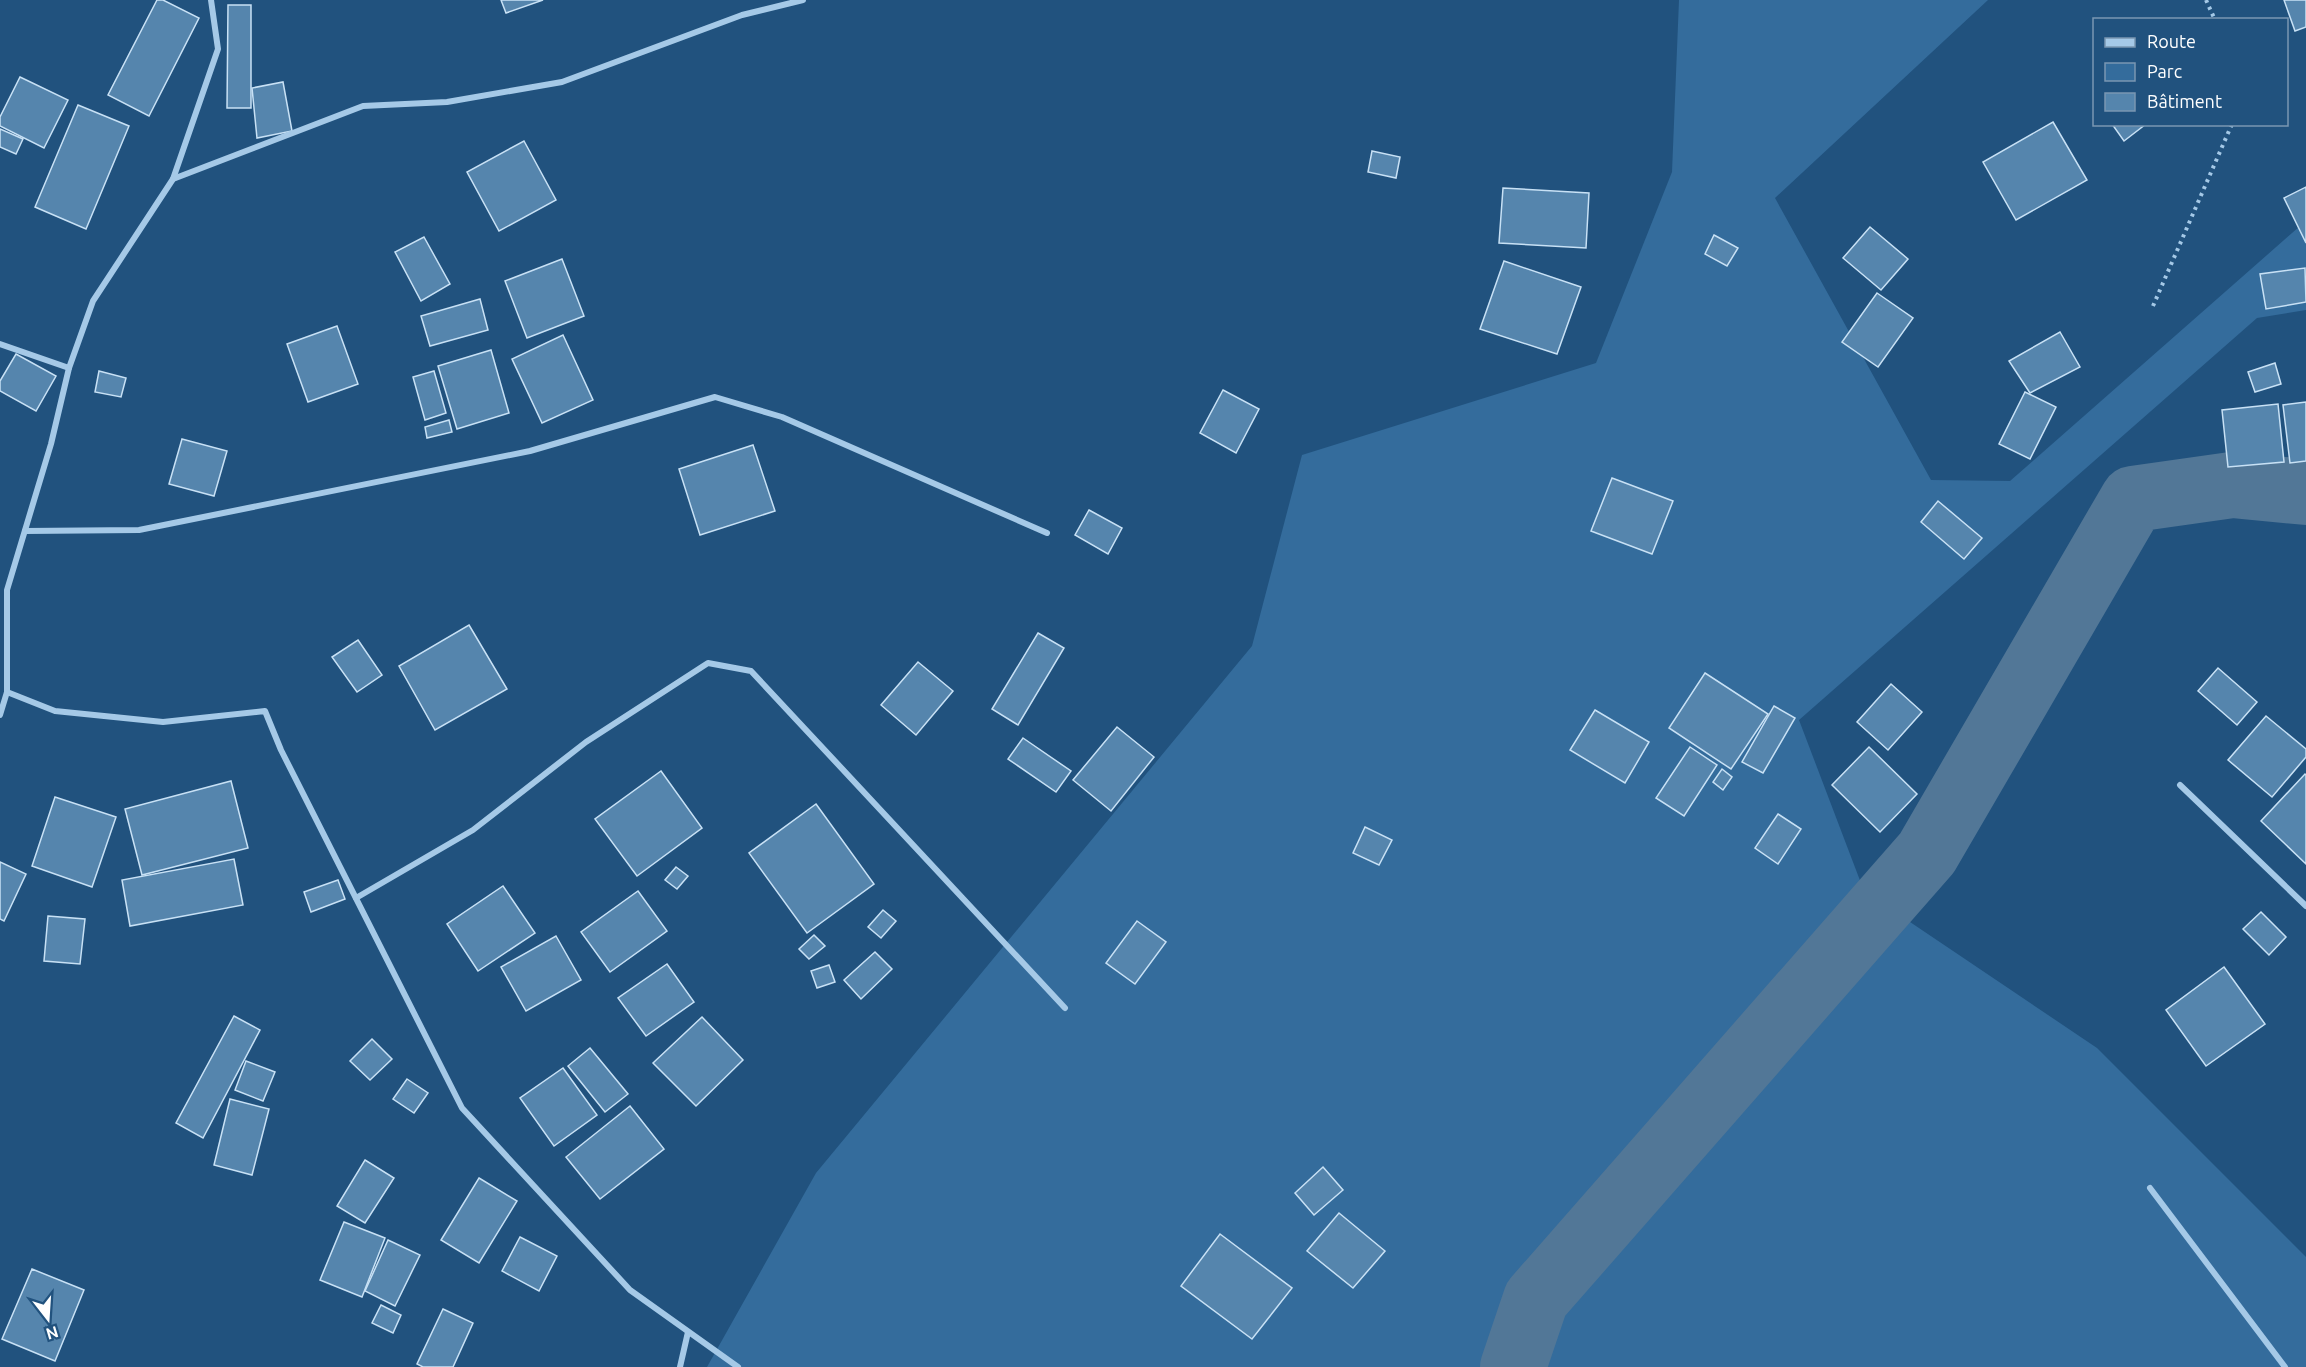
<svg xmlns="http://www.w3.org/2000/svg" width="2306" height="1367" viewBox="0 0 2306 1367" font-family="Ubuntu,sans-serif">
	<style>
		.green { fill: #346c9c }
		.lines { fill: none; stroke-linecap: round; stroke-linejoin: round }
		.river { stroke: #527797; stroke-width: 66 }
		.building { fill: #5585ad; stroke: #c8e1f5; stroke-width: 1.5 }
		.path { stroke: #a5c9e7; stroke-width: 4; stroke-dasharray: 3 4.5; stroke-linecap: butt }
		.minor { stroke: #a5c9e7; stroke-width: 6 }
	</style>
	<rect width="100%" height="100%" fill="#21527e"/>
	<polygon class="green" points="1679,0 1988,0 1775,198 1931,480 2010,481 2300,226 2306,223 2306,310 2257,318 1799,720 1864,891 2097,1048 2306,1257 2306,1367 707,1367 816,1173 1252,646 1302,455 1596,363 1672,172"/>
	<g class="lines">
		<polyline class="river" points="1513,1367 1536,1299 1927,853 2133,499 2232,485 2306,492"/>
	</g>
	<g class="building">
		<polygon points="157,0 163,0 199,18 149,116 108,95"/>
		<polygon points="501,0 543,0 506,13"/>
		<polygon points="2284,0 2306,0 2306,27 2295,31"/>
		<polygon points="228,5 251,5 251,108 227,108"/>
		<polygon points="20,77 68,100 44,148 0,126 0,117"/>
		<polygon points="283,82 292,131 257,138 252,88"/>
		<polygon points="78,105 129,126 86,229 35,207"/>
		<polygon points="2053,122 2087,180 2016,220 1983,162"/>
		<polygon points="2112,124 2146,124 2124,141"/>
		<polygon points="0,129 23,139 16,154 0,147"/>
		<polygon points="524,141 556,200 499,231 467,172"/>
		<polygon points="1372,151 1400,157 1396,178 1368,172"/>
		<polygon points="2306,187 2306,243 2284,198"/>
		<polygon points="1503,188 1589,193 1586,248 1499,243"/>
		<polygon points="1870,227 1908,259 1881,290 1843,258"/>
		<polygon points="1714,235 1738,248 1727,266 1705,254"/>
		<polygon points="424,237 450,284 421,301 395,252"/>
		<polygon points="562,259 584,316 527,338 505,281"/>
		<polygon points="1504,261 1581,287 1557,354 1480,329"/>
		<polygon points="2305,268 2306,302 2266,309 2260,274"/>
		<polygon points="1877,293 1913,318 1878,367 1842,342"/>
		<polygon points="480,299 488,330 430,346 421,316"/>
		<polygon points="337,326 358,384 308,402 287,344"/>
		<polygon points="2060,332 2080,367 2030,393 2009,361"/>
		<polygon points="563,335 593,400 542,423 512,359"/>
		<polygon points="491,350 509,413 457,429 438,366"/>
		<polygon points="16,354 56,376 36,411 0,391 0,381"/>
		<polygon points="2275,363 2281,384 2255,392 2248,372"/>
		<polygon points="99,371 126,378 121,397 95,392"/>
		<polygon points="434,371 446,413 425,420 413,377"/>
		<polygon points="1223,390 1259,409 1236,453 1200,433"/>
		<polygon points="2025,392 2056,407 2030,459 1999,444"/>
		<polygon points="2306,402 2306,461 2290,463 2283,405"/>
		<polygon points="2278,404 2284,462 2228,467 2222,410"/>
		<polygon points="449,420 452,432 427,438 425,427"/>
		<polygon points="182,439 227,451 214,496 169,484"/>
		<polygon points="753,445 775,511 700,535 679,469"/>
		<polygon points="1612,478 1673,501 1652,554 1591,531"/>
		<polygon points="1938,501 1982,538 1964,559 1921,522"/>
		<polygon points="1089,510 1122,528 1108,554 1075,535"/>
		<polygon points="469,625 507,689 435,730 399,666"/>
		<polygon points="1038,633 1064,648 1018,725 992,709"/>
		<polygon points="358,640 382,675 357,692 332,657"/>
		<polygon points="918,662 953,691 916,735 881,705"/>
		<polygon points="2218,668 2257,702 2237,725 2198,691"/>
		<polygon points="1705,673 1768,714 1731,769 1669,728"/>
		<polygon points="1891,684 1922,712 1888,750 1857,722"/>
		<polygon points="1774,706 1795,718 1763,773 1742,762"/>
		<polygon points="1595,710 1649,742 1625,783 1570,750"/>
		<polygon points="2266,716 2306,749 2306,757 2272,797 2228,760"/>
		<polygon points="1117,727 1154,757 1111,811 1073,780"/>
		<polygon points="1023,738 1071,771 1056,792 1008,759"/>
		<polygon points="1690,747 1717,765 1684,816 1656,798"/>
		<polygon points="1869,747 1917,794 1880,832 1832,785"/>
		<polygon points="1722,769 1732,777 1723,790 1713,782"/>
		<polygon points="661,771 702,828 637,876 595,819"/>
		<polygon points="2305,774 2306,775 2306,864 2261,821"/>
		<polygon points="231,781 248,848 142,875 125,809"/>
		<polygon points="55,797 116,817 92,887 32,866"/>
		<polygon points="816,804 874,884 807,933 749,853"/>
		<polygon points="1778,814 1801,829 1778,864 1755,848"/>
		<polygon points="1365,827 1392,840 1379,865 1353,853"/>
		<polygon points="234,859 243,905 130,926 122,880"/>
		<polygon points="0,862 26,874 4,921 0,919"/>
		<polygon points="676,867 688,876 677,889 665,880"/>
		<polygon points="338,880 345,899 311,912 304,892"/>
		<polygon points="503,886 535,933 478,971 447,924"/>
		<polygon points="638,891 667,931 610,972 581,932"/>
		<polygon points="883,910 896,921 881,938 868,927"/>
		<polygon points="2261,912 2286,937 2269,955 2243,929"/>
		<polygon points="48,916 85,919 80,964 44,961"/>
		<polygon points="1137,921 1166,942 1135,984 1106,963"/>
		<polygon points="814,935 825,946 809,959 799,949"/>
		<polygon points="556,936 581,980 526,1011 501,967"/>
		<polygon points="875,952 892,969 861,999 844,980"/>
		<polygon points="667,964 694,1002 646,1036 618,998"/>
		<polygon points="829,965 835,982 817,988 811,971"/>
		<polygon points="2224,967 2265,1024 2206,1066 2166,1010"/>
		<polygon points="234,1016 260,1030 203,1138 176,1123"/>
		<polygon points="702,1017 743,1060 696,1106 653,1063"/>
		<polygon points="372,1039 392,1059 370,1080 350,1061"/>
		<polygon points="590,1048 628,1094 605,1112 568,1066"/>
		<polygon points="246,1061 275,1072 263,1101 235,1090"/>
		<polygon points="563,1068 597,1115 554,1146 520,1098"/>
		<polygon points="407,1079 428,1093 414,1113 393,1099"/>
		<polygon points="230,1099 269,1109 252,1175 214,1165"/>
		<polygon points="630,1106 664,1149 600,1199 566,1157"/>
		<polygon points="365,1160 394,1178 365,1223 337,1206"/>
		<polygon points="1323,1167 1343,1190 1314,1215 1295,1193"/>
		<polygon points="479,1178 517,1201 479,1263 441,1240"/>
		<polygon points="1339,1213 1385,1251 1353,1288 1307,1251"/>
		<polygon points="344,1222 385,1238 362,1297 320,1280"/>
		<polygon points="1220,1234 1292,1288 1252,1339 1181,1286"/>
		<polygon points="520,1237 557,1256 539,1291 502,1271"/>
		<polygon points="388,1240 420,1255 395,1306 365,1291"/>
		<polygon points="32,1269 84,1290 55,1361 2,1339"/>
		<polygon points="381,1305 401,1315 393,1333 372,1323"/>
		<polygon points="443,1309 473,1323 453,1367 423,1367 417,1364"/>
	</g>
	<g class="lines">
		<g class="path">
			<polyline points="2206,0 2215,20"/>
			<polyline points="2153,306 2232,124"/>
		</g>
		<g class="minor">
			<polyline points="173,179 218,49 211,0"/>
			<polyline points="0,344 69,368"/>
			<polyline points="25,531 139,530 530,451 715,397 782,417 1047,533"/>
			<polyline points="7,692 55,711 163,722 265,711 281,750 462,1108 630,1290 738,1367"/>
			<polyline points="0,715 7,692 7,590 51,444 69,368 93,301 173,179 363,106 447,102 562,82 742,15 803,0"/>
			<polyline points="2180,785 2306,906"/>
			<polyline points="356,898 473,830 586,742 708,663 751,671 1065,1008"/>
			<polyline points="2150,1188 2285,1367"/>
			<polyline points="680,1367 688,1332"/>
		</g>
	</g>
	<rect x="2093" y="18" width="195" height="108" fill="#21527e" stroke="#7a97b2" stroke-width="1.5"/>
	<rect x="2105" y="38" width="30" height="9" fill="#a5c9e7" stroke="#7a97b2" stroke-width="1.5"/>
	<text x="2147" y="48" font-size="18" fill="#ffffff">Route</text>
	<rect x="2105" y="63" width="30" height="18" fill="#346c9c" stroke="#7a97b2" stroke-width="1.5"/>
	<text x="2147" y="78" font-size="18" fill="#ffffff">Parc</text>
	<rect x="2105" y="93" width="30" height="18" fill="#5585ad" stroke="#7a97b2" stroke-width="1.5"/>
	<text x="2147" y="108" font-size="18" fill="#ffffff">Bâtiment</text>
	<g transform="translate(48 1319) rotate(163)" stroke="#21527e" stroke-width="4.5" paint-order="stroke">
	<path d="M0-4.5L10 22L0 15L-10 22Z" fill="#ffffff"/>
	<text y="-9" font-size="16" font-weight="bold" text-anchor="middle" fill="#ffffff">N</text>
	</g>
</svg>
